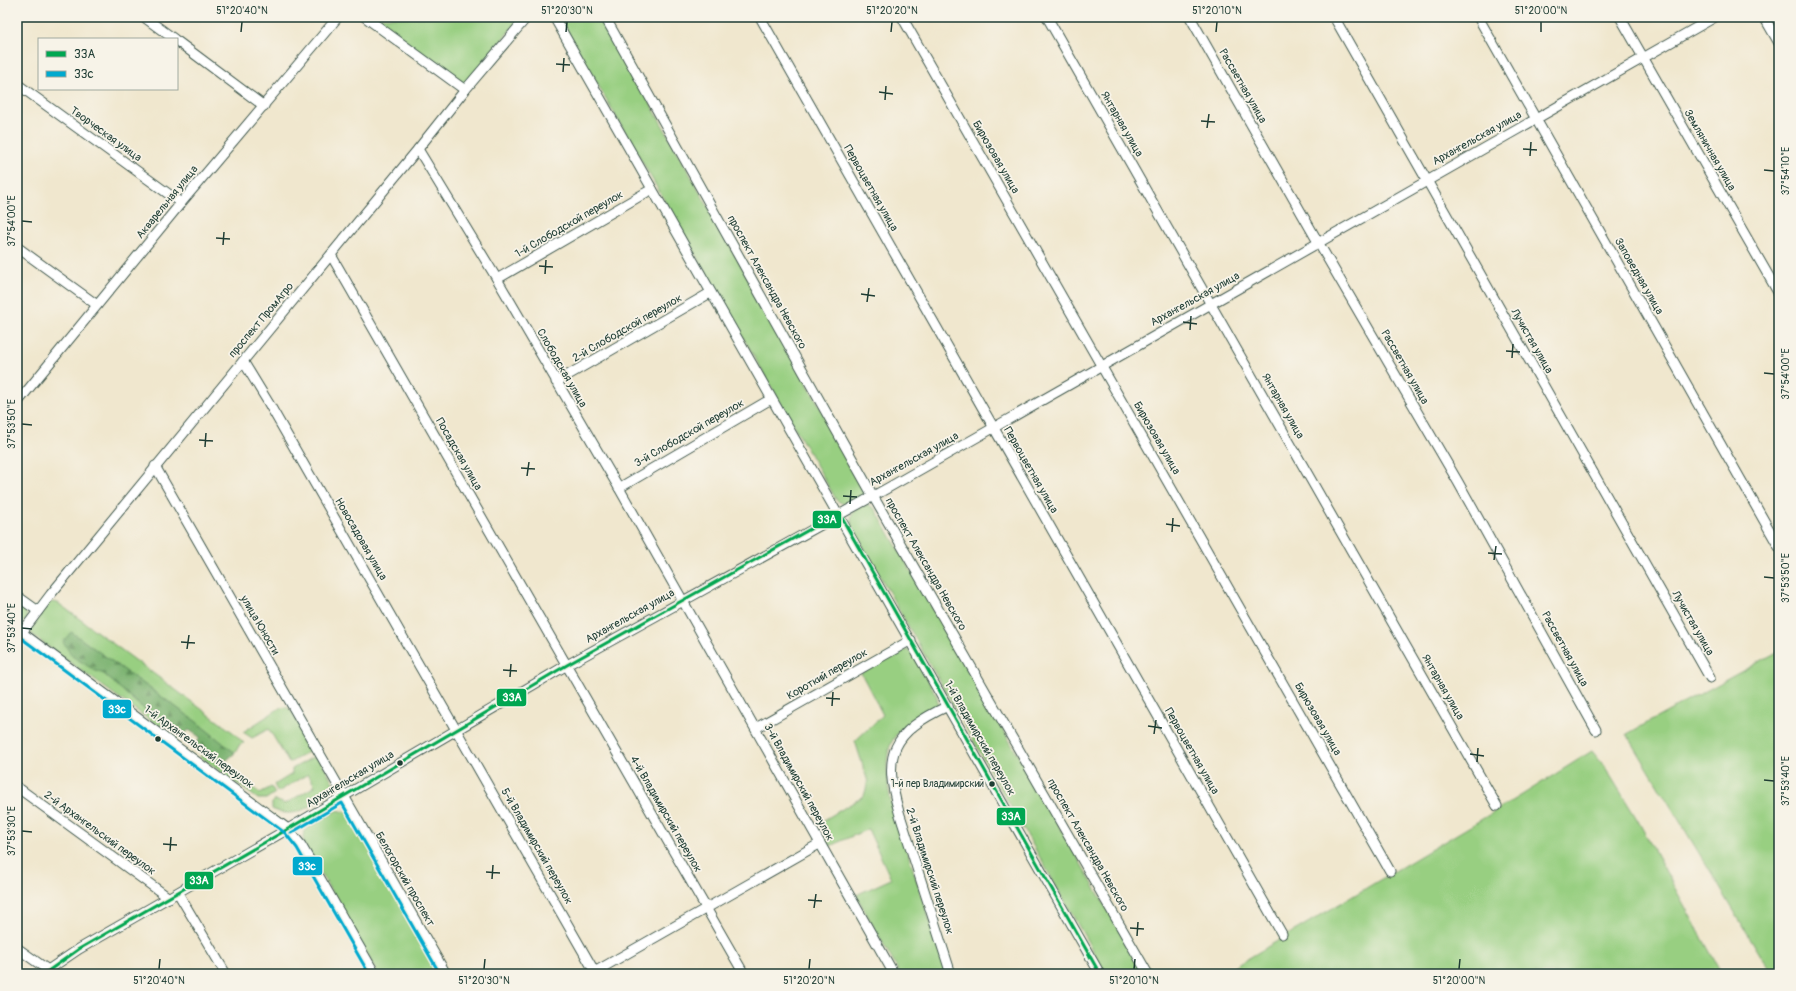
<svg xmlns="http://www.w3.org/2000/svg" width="1796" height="991" viewBox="0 0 1796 991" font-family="Pangolin,sans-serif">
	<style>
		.grass { fill: #98cf81; stroke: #5c865a }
		.forest { fill: url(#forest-firs); stroke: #4c7852 }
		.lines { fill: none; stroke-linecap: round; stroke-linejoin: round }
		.minor-casing { stroke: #3e564b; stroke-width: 11 }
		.minor { stroke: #fff; stroke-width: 9 }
		.bus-1-casing { stroke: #f7f3e8; stroke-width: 6 }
		.bus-2-casing { stroke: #f7f3e8; stroke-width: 6 }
		.bus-1 { stroke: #00a651; stroke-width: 3 }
		.bus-2 { stroke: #00a9ce; stroke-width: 3 }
		.ticks { fill: none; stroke: #1f3d34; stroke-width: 1.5 }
		.bus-dot { fill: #1f3d34; stroke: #f7f3e8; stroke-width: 1.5 }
		.labels { text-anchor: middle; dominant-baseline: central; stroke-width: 3.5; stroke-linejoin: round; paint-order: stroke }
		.bus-label { font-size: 10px; fill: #1f3d34; stroke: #f7f3e8; text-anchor: end }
		.street-label { font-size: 11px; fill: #1f3d34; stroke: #f7f3e8 }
		.line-badge { stroke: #f7f3e8; stroke-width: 1.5 }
		.badge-label { font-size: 11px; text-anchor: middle; font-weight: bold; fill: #fff }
		.neatline { fill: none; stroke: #1f3d34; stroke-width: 1.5 }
		.ticks-label { font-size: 10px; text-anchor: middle; fill: #1f3d34 }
	</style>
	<defs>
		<pattern id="forest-firs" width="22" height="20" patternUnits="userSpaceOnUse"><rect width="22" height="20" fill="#7ab26f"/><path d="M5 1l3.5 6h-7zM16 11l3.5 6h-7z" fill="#63925c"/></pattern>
	</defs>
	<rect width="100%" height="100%" fill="#f7f3e8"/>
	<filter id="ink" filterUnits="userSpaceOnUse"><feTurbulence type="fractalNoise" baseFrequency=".025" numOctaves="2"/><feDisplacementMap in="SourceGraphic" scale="8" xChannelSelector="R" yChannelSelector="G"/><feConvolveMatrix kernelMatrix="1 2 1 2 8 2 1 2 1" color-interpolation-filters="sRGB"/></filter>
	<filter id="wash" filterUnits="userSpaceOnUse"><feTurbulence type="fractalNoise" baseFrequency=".012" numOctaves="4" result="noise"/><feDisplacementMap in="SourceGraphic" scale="16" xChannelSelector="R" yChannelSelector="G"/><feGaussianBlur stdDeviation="0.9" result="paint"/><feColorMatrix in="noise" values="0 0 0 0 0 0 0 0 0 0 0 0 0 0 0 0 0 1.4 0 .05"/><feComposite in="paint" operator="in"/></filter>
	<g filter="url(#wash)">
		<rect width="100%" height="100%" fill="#f0e7ce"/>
		<g class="grass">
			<polygon points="371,17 521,17 466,83 461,82"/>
			<polygon points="559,17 602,17 866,489 866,494 864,497 847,505 837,501"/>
			<polygon points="867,504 875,509 1145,974 1106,974 852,527 851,516 854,511"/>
			<polygon points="17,599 26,608 27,619 24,622 17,622"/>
			<polygon points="53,602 58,603 234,733 244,743 240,744 235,753 194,720 71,632 94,670 104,674 138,704 182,736 178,739 171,736 171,729 165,725 158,726 39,640 31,633 31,629 48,603"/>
			<path d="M908 650 914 654 937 697 938 704C927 716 911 721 899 732 882 748 887 778 890 798L947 974H900L856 895 891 879 868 829 830 846 819 823 864 796 868 782 855 741 883 715 861 673 900 651Z"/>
			<polygon points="1779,651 1779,974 1772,974 1627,734"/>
			<polygon points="286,707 290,709 311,744 310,751 289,763 269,729 252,738 243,732 280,708"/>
			<polygon points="1592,751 1605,767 1637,819 1722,974 1222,974 1514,800"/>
			<polygon points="203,753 260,793 271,787 275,793 266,799 258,799 200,757"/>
			<path d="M313 757 320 759 334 784 332 793C313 804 295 821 272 809V803L275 800 285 804 315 786 308 774 278 792 274 785 292 774V769Z"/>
			<polygon points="337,810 350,813 441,974 378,974 303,842 305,830"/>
		</g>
		<polygon class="forest" points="71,632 194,720 235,753 221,765 216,763 212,758 208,758 196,745 200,737 189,730 182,736 138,704 104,674 94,670 72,656 63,642"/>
	</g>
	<g filter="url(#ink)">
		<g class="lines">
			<g class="minor-casing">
				<g id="minor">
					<polyline points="144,17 174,39"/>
					<polyline points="365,17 465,90"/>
					<polyline points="554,17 1100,974"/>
					<polyline points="605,17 873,496 1148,974"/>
					<polyline points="760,17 1282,934"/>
					<polyline points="902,17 1390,871"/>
					<polyline points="1047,17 1497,806"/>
					<polyline points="1190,17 1318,242 1458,482 1596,730"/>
					<polyline points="1334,17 1710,678"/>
					<polyline points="1478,17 1779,547"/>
					<polyline points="1620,17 1779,294"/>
					<polyline points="1764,17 1779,43"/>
					<polyline points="177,41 264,106"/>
					<polyline points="17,84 181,203"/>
					<polyline points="418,149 497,279 619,488 894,974"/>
					<polyline points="17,247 97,305"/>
					<polyline points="331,255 744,974"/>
					<polyline points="497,279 652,189"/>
					<polyline points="243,361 268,402 596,974"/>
					<polyline points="556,382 710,293"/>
					<polyline points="17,403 181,203 338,17"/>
					<polyline points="155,466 446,974"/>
					<polyline points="619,488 771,399"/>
					<polyline points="17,596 38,611"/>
					<polyline points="17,629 288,829 301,845 375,974"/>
					<polyline points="17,639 51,594 418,149 465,90 527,17"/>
					<path d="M948 706C892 732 882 754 899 812L951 974"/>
					<polyline points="756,728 911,640"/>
					<polyline points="17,787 169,898"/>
					<polyline points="178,893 226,974"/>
					<polyline points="17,948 48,970"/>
					<polyline points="44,974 48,970 79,949 288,829 567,665 886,489 1715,17"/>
					<polyline points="591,974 819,844"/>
				</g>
			</g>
			<use href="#minor" class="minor"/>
			<g class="bus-1-casing">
				<polyline id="bus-1" points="44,974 79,949 288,829 567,665 839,513 1100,974"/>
			</g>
			<g class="bus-2-casing">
				<g id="bus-2">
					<polyline points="17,635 285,833 297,848 369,974"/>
					<polyline points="291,833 342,803 440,974"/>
				</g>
			</g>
			<use href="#bus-1" class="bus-1"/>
			<use href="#bus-2" class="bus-2"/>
		</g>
	</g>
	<path class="ticks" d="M241 32 242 22M566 32 567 22M891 32 892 22M1216 32 1217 22M1541 32V22M556 64 570 65M563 72 564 58M879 92 893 94M885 100 886 86M1201 121 1215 122M1207 128 1209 114M1523 149 1537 150M1530 156 1531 142M1764 170 1774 171M22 221 32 222M216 238 230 239M223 245 224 232M539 266 553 267M545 274 546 260M861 294 875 296M867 302 869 288M1183 322 1197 324M1190 330 1191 316M1506 351 1520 352M1512 358 1513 344M1764 373 1774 374M22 424 32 425M199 440 213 441M205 447 206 433M521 468 535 469M527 476 529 462M843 496 857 497M850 504 851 490M1166 524 1180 526M1172 532 1173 518M1488 553 1502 554M1494 560 1496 546M1764 577 1774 578M22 628 32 629M181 642 195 643M187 649 189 635M503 670 517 671M510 677 511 664M826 698 840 699M832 706 833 692M1148 726 1162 728M1154 734 1156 720M1470 754 1484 756M1477 762 1478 748M1764 780 1774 781M22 831 32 832M163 844 177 845M170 851 171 837M486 872 500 873M492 879 493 865M808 900 822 901M814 908 816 894M1130 928 1144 929M1137 936 1138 922M159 969 160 959M484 969 485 959M809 969 810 959M1134 969 1135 959M1459 969 1460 959"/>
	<g class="bus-dot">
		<circle cx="158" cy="739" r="3.5"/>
		<circle cx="400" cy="763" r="3.5"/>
		<circle cx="992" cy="784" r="3.5"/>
	</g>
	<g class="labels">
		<g class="bus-label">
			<text x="984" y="784">1-й пер Владимирский</text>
		</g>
		<g class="street-label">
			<text transform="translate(1243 86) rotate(60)">Рассветная улица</text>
			<text transform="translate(1122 124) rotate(60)">Янтарная улица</text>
			<text transform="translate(106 134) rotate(36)">Творческая улица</text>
			<text transform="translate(1477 138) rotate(-29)">Архангельская улица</text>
			<text transform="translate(1710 150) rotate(60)">Земляничная улица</text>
			<text transform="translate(996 157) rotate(60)">Бирюзовая улица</text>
			<text transform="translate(871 188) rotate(60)">Первоцветная улица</text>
			<text transform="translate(167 202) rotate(-51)">Акварельная улица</text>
			<text transform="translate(569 224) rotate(-30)">1-й Слободской переулок</text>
			<text transform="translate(1639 276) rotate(60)">Заповедная улица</text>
			<text transform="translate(767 282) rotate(61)">проспект Александра Невского</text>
			<text transform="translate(1195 299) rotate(-29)">Архангельская улица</text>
			<text transform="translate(261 320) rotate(-50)">проспект ПромАгро</text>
			<text transform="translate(627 328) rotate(-30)">2-й Слободской переулок</text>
			<text transform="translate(1532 341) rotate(60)">Лучистая улица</text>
			<text transform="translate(1405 367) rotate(60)">Рассветная улица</text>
			<text transform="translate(562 368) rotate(60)">Слободская улица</text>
			<text transform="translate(1283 406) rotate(60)">Янтарная улица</text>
			<text transform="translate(689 433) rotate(-30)">3-й Слободской переулок</text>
			<text transform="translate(1157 438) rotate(60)">Бирюзовая улица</text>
			<text transform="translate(459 454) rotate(60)">Посадская улица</text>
			<text transform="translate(914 459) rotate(-29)">Архангельская улица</text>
			<text transform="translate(1031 470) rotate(60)">Первоцветная улица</text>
			<text transform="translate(361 539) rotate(60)">Новосадовая улица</text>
			<text transform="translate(926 564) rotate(60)">проспект Александра Невского</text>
			<text transform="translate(630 616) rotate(-29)">Архангельская улица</text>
			<text transform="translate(1693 623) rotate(60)">Лучистая улица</text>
			<text transform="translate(260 625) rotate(60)">улица Юности</text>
			<text transform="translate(1565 649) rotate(61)">Рассветная улица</text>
			<text transform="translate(827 674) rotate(-30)">Короткий переулок</text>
			<text transform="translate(1443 687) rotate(60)">Янтарная улица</text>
			<text transform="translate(1318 719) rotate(60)">Бирюзовая улица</text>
			<text transform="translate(980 738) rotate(60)">1-й Владимирский переулок</text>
			<text transform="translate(199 747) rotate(36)">1-й Архангельский переулок</text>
			<text transform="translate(1192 751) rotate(60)">Первоцветная улица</text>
			<text transform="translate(350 779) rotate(-31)">Архангельская улица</text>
			<text transform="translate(799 782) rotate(61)">3-й Владимирский переулок</text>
			<text transform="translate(666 814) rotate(60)">4-й Владимирский переулок</text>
			<text transform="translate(100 833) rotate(36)">2-й Архангельский переулок</text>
			<text transform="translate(1088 845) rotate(60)">проспект Александра Невского</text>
			<text transform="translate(537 846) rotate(60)">5-й Владимирский переулок</text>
			<text transform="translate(930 871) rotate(72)">2-й Владимирский переулок</text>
			<text transform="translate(405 879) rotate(60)">Белогорский проспект</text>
		</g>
	</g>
	<g class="line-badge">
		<rect x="812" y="510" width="30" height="19" rx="4" fill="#00a651"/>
		<rect x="496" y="688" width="31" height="19" rx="4" fill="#00a651"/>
		<rect x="102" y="699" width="30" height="20" rx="4" fill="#00a9ce"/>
		<rect x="996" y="807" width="30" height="19" rx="4" fill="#00a651"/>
		<rect x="292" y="856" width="31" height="20" rx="4" fill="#00a9ce"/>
		<rect x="184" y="871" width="30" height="19" rx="4" fill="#00a651"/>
	</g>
	<g class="badge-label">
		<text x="827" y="523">33А</text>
		<text x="512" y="701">33А</text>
		<text x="117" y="713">33с</text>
		<text x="1011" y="820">33А</text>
		<text x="307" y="870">33с</text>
		<text x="199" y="884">33А</text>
	</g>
	<rect width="1796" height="991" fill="none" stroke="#f7f3e8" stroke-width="44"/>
	<rect x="38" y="38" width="140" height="52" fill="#f7f3e8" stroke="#a1aaa0"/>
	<rect x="46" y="51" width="20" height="6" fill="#00a651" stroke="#a1aaa0"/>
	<text x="74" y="58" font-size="12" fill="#1f3d34">33А</text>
	<rect x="46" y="71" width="20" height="6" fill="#00a9ce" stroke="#a1aaa0"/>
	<text x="74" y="78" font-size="12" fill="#1f3d34">33с</text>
	<rect x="22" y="22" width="1752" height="947" class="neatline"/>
	<g class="ticks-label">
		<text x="242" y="14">51°20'40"N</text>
		<text x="567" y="14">51°20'30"N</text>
		<text x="892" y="14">51°20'20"N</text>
		<text x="1217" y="14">51°20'10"N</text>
		<text x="1541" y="14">51°20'00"N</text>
		<text transform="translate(1785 171) rotate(-90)" y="4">37°54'10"E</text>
		<text transform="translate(11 221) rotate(-90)" y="4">37°54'00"E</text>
		<text transform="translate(1785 374) rotate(-90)" y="4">37°54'00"E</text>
		<text transform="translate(11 424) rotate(-90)" y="4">37°53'50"E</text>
		<text transform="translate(1785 578) rotate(-90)" y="4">37°53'50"E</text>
		<text transform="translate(11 628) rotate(-90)" y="4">37°53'40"E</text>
		<text transform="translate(1785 781) rotate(-90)" y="4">37°53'40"E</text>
		<text transform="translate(11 831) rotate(-90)" y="4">37°53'30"E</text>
		<text x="159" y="984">51°20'40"N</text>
		<text x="484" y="984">51°20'30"N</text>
		<text x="809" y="984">51°20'20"N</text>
		<text x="1134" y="984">51°20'10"N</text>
		<text x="1459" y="984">51°20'00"N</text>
	</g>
</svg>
